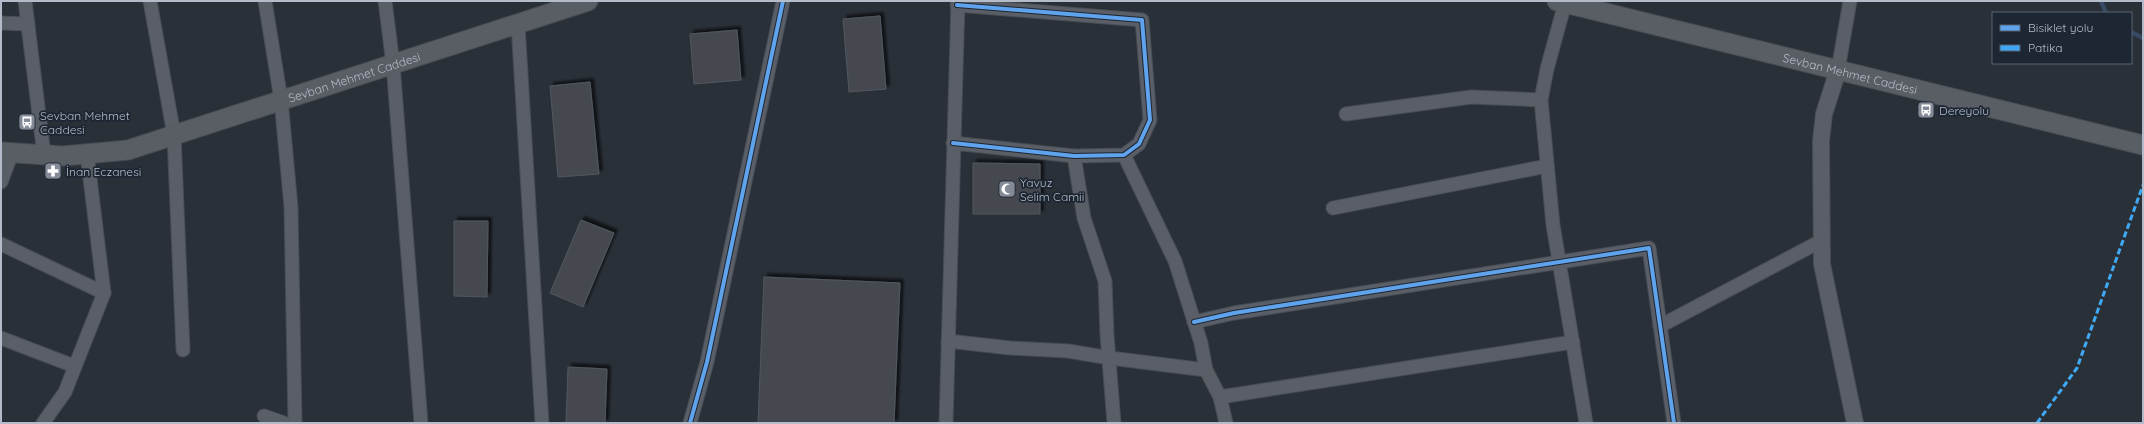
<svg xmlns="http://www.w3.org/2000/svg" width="2144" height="424" viewBox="0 0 2144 424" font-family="Quicksand,sans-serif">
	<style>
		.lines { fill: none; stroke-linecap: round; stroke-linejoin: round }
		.stream { stroke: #384963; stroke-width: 4.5 }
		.building { fill: #444950; stroke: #52575f; filter: url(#shadow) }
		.minor-casing { stroke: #484c53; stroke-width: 15 }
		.tertiary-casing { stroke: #484c53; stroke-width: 18 }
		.secondary-casing { stroke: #484c53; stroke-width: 21 }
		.minor { stroke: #5a5e66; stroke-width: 13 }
		.tertiary { stroke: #5a5e66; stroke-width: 16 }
		.secondary { stroke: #595d64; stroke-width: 19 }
		.quiet { stroke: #3fa9f5; stroke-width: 3; stroke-dasharray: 6 3; stroke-linecap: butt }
		.cycleway-casing { stroke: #1d2633; stroke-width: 6 }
		.cycleway { stroke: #60a3ed; stroke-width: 4 }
		.labels { text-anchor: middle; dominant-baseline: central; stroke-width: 3.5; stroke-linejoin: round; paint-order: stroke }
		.street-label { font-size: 12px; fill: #b4bcc9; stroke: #1d2633 }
		.poi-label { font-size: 12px; fill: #b4bcc9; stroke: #1d2633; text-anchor: start }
	</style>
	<defs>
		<filter id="shadow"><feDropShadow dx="3.5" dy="-3.5" stdDeviation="1" flood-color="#0009"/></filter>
	</defs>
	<rect width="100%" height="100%" fill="#2a3038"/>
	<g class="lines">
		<g class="stream">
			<polyline points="2101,1 2106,13"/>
			<polyline points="2131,32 2143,38"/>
		</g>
	</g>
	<g class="building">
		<polygon points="880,16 886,89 849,92 843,19"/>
		<polygon points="737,30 741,80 694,84 690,34"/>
		<polygon points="590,82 599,174 558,177 550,86"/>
		<polygon points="973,163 1040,164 1040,214 973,214"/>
		<polygon points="581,220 614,233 583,307 550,293"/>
		<polygon points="454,221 488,221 487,297 454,296"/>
		<polygon points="764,277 900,283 894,423 758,423"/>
		<polygon points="568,367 607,369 605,423 566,423"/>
	</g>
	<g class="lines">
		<g class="minor-casing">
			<g id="minor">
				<polyline points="25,1 44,155"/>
				<polyline points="150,1 174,135 183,350"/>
				<polyline points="265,1 281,100 291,207 295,423"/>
				<polyline points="385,1 393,64 421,423"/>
				<polyline points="1565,3 1547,69 1541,100 1553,225 1586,423"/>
				<polyline points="1,23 28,24"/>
				<polyline points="518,24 542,423"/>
				<polyline points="1838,70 1850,1"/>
				<polyline points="1346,114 1471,97 1541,100"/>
				<polyline points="953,143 1074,156 1124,155 1139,144 1150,120 1142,20 957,5"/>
				<polyline points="1124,155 1175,261 1201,343 1206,370 1220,397 1226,423"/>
				<polyline points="1074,156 1084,218 1105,281 1107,335 1114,423"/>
				<polyline points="1,182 12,153"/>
				<polyline points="1333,208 1547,166"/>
				<polyline points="1,244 104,293"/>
				<polyline points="1194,322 1234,313 1649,248 1674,423"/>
				<polyline points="1660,326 1821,241"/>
				<polyline points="1,338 74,366"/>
				<polyline points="948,341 1010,348 1068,351 1110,358 1206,370"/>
				<polyline points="1220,397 1573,342"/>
				<polyline points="264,416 284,423"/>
				<polyline points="43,423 65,392 104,293 87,154"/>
				<polyline points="690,423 707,362 783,1"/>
				<polyline points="946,423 958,1"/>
			</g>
		</g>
		<g class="tertiary-casing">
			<polyline id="tertiary" points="1838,70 1824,114 1821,141 1822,264 1855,423"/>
		</g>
		<g class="secondary-casing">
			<g id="secondary">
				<path id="s1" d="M1557 1 2143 145"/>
				<path id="s2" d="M1 152 63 156 128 150 588 1"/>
			</g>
		</g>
		<use href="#minor" class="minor"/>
		<use href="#tertiary" class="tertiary"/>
		<use href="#secondary" class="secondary"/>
		<polyline class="quiet" points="2037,423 2077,368 2143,185"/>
		<g class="cycleway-casing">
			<g id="cycleway">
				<polyline points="953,143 1074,156 1124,155 1139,144 1150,120 1142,20 957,5"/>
				<polyline points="1194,322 1234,313 1649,248 1674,423"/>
				<polyline points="690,423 707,362 783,1"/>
			</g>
		</g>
		<use href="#cycleway" class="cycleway"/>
	</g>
	<defs>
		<g id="bus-square" transform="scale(0.9)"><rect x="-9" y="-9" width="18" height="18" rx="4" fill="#848b96" stroke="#1d2633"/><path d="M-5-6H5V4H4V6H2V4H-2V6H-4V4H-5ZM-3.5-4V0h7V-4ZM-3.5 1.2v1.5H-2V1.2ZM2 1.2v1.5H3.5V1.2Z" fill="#fff"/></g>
		<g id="pharmacy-square" transform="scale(0.9)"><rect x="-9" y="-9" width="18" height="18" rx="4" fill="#848b96" stroke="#1d2633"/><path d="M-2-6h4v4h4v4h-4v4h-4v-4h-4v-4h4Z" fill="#fff"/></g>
		<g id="mosque-square" transform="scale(0.9)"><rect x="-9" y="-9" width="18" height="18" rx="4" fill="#848b96" stroke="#1d2633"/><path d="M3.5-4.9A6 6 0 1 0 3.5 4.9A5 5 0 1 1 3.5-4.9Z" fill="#fff"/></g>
	</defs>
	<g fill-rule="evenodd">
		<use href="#bus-square" x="1926" y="110"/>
		<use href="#bus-square" x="27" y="122"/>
		<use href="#pharmacy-square" x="53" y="171"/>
		<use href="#mosque-square" x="1007" y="189"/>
	</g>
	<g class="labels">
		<g class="street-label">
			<text stroke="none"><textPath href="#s1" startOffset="302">Sevban Mehmet Caddesi</textPath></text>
			<text stroke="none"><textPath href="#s2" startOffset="365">Sevban Mehmet Caddesi</textPath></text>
		</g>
		<g class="poi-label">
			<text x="1939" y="110">Dereyolu</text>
			<text x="40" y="115">Sevban Mehmet<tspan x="40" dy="14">Caddesi</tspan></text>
			<text x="66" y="171">İnan Eczanesi</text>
			<text x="1020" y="182">Yavuz<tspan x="1020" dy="14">Selim Camii</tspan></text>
		</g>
	</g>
	<rect width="2144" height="424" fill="none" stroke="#b4bcc9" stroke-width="4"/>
	<rect x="1992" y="12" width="140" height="52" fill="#1d2633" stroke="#59626f"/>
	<rect x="2000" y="25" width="20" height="6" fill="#60a3ed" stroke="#59626f"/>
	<text x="2028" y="32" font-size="12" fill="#b4bcc9">Bisiklet yolu</text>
	<rect x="2000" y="45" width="20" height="6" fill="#3fa9f5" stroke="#59626f"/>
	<text x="2028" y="52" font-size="12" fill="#b4bcc9">Patika</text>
</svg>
